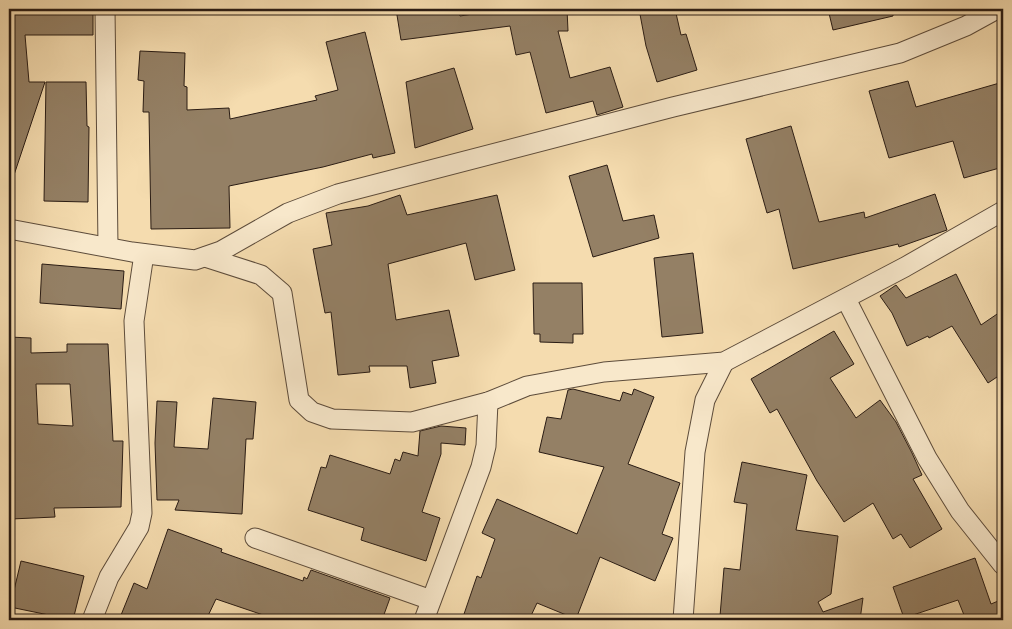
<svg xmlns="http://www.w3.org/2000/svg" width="1012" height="629" viewBox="0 0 1012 629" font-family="'Gentium Book Plus',serif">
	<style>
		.building { fill: #948065; stroke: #2a1c14; fill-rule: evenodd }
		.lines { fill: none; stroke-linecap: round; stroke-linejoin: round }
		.street-casing { stroke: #5d4c3b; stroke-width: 21 }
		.street { stroke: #f8e8cb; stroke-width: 19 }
	</style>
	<rect width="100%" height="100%" fill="#f5dcaf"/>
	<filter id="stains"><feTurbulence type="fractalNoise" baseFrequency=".004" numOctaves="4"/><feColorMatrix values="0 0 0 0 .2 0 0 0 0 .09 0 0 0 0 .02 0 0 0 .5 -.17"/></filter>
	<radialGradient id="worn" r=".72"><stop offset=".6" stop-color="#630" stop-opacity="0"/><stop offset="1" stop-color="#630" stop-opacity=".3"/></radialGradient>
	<g class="building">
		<polygon points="9,9 93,9 93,35 25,35 29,82 45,82 12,181 9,180"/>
		<polygon points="396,9 458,9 460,16 505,9 567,9 568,31 558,31 570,78 610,67 623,107 597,115 593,101 546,113 530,52 516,55 510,26 401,40"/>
		<polygon points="639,9 675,9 681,35 686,34 697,70 657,82 646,46"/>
		<polygon points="828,9 893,9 893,16 833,30"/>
		<polygon points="365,32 395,153 373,158 372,154 323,167 229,186 230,228 151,229 149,112 143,112 144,81 138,80 140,51 185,53 184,86 187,87 187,110 229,108 230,119 317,100 315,96 338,90 326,42"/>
		<polygon points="454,68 473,129 415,148 406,82"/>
		<polygon points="908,81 916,107 1003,82 1003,167 964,178 953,141 889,158 869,91"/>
		<polygon points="46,82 86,82 87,126 89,127 88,202 44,201"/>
		<polygon points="791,126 819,222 864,212 865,218 935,194 947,230 899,247 898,244 793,269 779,209 767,213 746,139"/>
		<polygon points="607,165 623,221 654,215 659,238 593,257 569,176"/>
		<polygon points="400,195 407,215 497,195 515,270 475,280 466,243 388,264 396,320 449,310 459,356 432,361 436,383 410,388 407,366 369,366 370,372 338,375 331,312 325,313 313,249 332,245 326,213 368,206"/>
		<polygon points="693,253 703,333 662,337 654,258"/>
		<polygon points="42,264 124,271 121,309 40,303"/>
		<polygon points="956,274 981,325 1003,310 1003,373 988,383 952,326 929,338 928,336 907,346 892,313 880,296 896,285 906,298"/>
		<polygon points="533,283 582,283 583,334 573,334 573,343 540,342 540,334 534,334"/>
		<polygon points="834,331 854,364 830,378 856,418 880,400 896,422 912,453 922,475 913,479 942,529 910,548 901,534 893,539 873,503 844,522 817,481 777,409 770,413 751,379"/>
		<path d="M9 337 31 338V353L67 352V344H108L113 441H123L121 507 54 508 55 517 11 519ZM36 384H70L73 426 38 424Z"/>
		<polygon points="573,389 620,401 623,392 632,395 634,389 654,397 628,464 680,483 662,534 673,538 655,581 600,557 576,619 537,603 529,620 462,620 477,576 481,578 495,539 482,533 497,499 577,534 604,467 539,452 547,417 561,419 568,390"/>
		<polygon points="213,398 256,402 253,439 246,439 242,514 175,510 179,500 157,500 155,443 157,401 177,402 174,447 208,449"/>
		<polygon points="441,426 466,428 465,445 441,443 441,454 422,512 440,518 426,561 361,540 364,528 308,510 321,467 326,468 330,455 390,474 395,459 400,461 403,452 418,456 420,431"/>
		<polygon points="742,462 807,475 796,530 838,536 831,594 818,602 823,612 863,598 860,620 776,620 720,616 724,568 740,570 747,504 734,502"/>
		<polygon points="168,529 222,549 221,552 303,581 304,577 307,579 311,570 390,598 382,620 278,620 216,599 206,620 119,620 134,583 147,589"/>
		<polygon points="975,558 991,604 1003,599 1003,620 953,620 964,615 958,600 904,618 893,587"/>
		<polygon points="21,561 84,576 73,620 10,607"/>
	</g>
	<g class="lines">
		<g class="street-casing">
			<g id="street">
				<polyline points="105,9 108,247"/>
				<polyline points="9,229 132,252 195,260 221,251 288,213 338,194 673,107 900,53 966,26 997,9"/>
				<polyline points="205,257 261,275 282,293 299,400 312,412 332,419 412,422 488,402 527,386 604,372 724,362 905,267 1003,211"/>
				<polyline points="846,299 927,458 960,511 1003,565"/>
				<polyline points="255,538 431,600"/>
				<polyline points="92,620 109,577 139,527 142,513 134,321 144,254"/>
				<polyline points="424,620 481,467 486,446 488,402"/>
				<polyline points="683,620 695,452 705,400 724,362"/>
			</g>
		</g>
		<use href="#street" class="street"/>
	</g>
	<rect width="1012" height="629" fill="none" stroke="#f5dcaf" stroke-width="30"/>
	<rect x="10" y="10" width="992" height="609" fill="none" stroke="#2a1c14" stroke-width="2.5"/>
	<rect x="15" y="15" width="982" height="599" fill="none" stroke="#2a1c14"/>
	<rect width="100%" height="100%" filter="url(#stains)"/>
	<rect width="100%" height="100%" fill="url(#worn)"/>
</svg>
